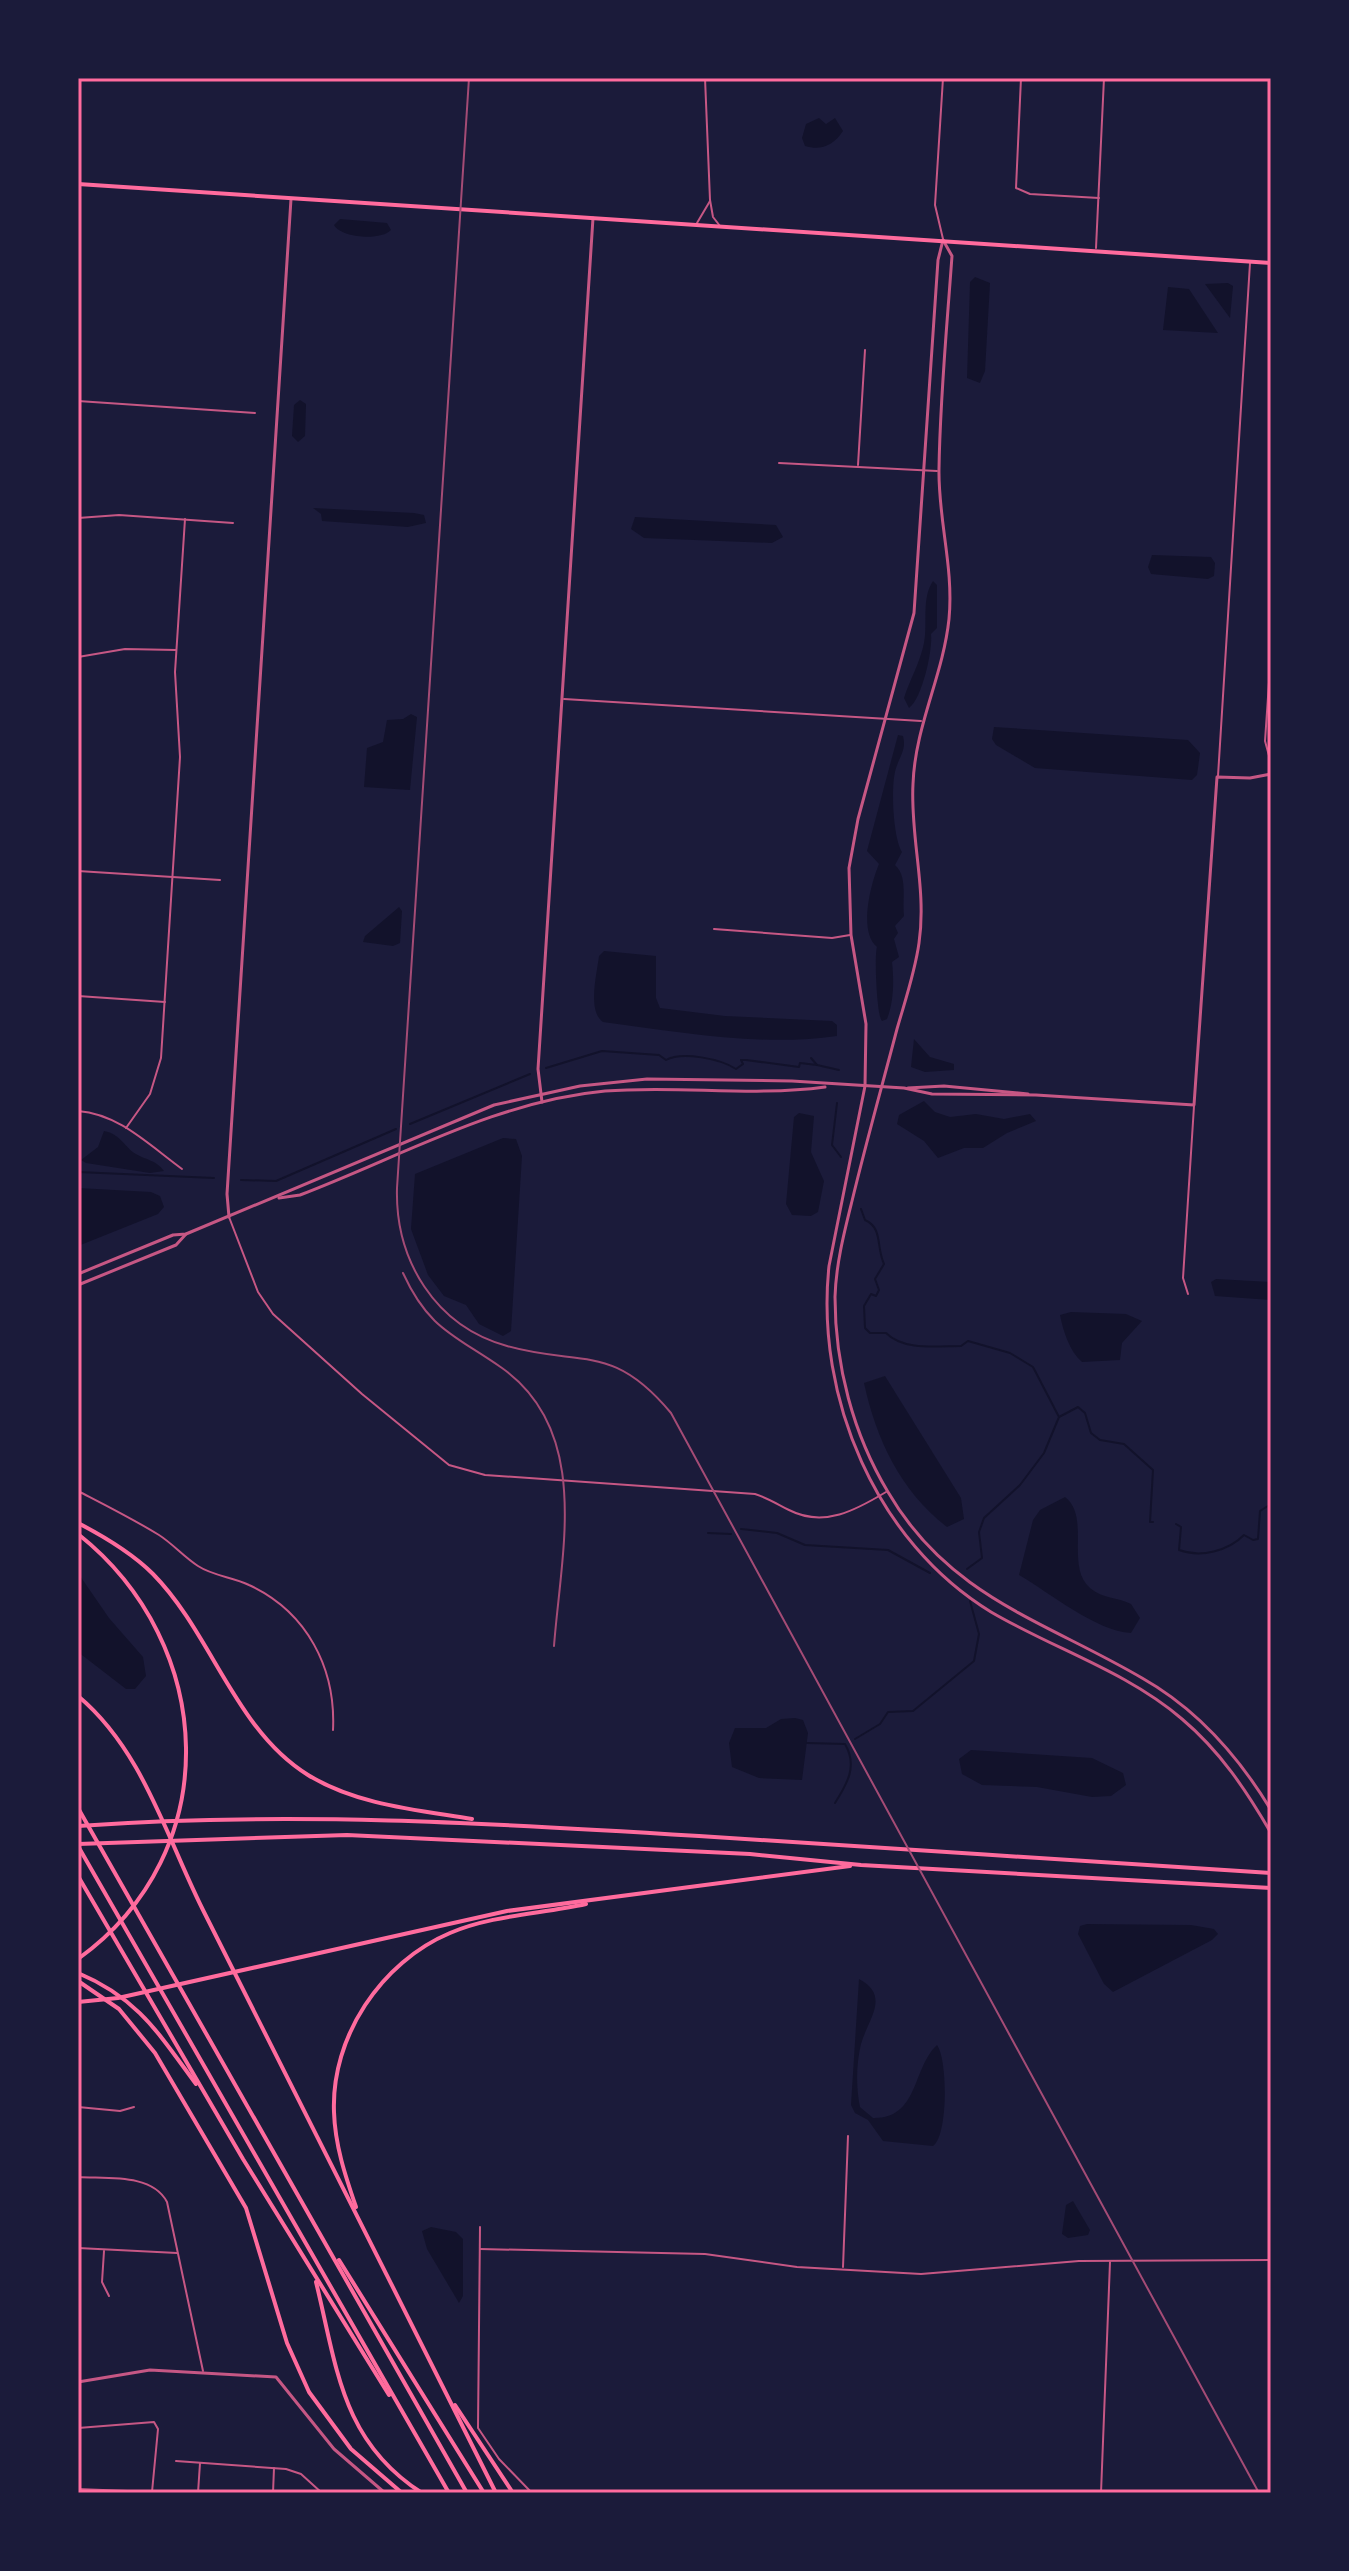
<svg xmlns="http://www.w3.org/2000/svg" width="1349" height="2571" viewBox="0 0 1349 2571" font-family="Barlow,sans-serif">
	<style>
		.water { fill: #12122b }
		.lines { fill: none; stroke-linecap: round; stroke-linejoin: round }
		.stream { stroke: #12122b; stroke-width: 2 }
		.minor { stroke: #c65784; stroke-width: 2 }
		.tertiary { stroke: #c65784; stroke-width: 3 }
		.primary { stroke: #ff6b9d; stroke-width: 4 }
		.motorway { stroke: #ff6b9d; stroke-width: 4 }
		.rail { stroke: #a44b75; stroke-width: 2 }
		.neatline { fill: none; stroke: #ff6b9d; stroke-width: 3 }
	</style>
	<rect width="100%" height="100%" fill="#1b1b3a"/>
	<g class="water">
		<path d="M819 118 826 124 835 118 843 131C834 145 821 151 805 146L802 138 806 124Z"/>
		<path d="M340 219 387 223 391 230C381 241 341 238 334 225Z"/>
		<polygon points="975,277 990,283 985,371 980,383 967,378 970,282"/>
		<polygon points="1228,283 1233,286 1230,318 1205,284"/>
		<polygon points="1168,287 1189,289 1218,333 1163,330"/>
		<polygon points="300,400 306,404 305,436 298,442 292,436 294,405"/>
		<polygon points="313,508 414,513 424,515 426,523 408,527 322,521 321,514"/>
		<polygon points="635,517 776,525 783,537 772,543 644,538 631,529"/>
		<polygon points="1152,555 1211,557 1215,563 1214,576 1208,579 1151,574 1148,567"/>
		<path d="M933 581 937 585V628L931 634C933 650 922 699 909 708L904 698C910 679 920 663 924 643 928 624 921 599 933 581Z"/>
		<polygon points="411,714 417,717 410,790 364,787 367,748 383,742 387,720 403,719"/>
		<polygon points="994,727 1188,740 1200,753 1197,775 1192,780 1035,768 996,745 992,739"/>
		<path d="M898 735 903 736C907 751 898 758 895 772 891 789 893 837 902 852L895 865C908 877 902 898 904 916L895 926 898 933 894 939 899 957 892 962C894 980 894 1001 887 1019L882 1021C877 1017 874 956 877 947 858 932 871 883 879 864L867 851Z"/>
		<polygon points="399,907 402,911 400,943 393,946 363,942 365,936"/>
		<path d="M604 951 656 956V998L660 1008 725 1016 832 1021 837 1025V1036C761 1047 680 1032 603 1022 587 1011 597 973 599 956Z"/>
		<polygon points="914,1039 930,1057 954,1064 954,1070 925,1072 911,1067"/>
		<polygon points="924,1101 935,1112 950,1117 976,1114 1004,1119 1030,1114 1036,1121 1007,1133 983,1148 964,1148 938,1158 924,1141 897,1124 899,1115"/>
		<polygon points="799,1113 814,1116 811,1152 824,1181 818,1212 811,1216 792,1215 786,1204 794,1117"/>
		<path d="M104 1131C121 1134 125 1148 136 1154 146 1160 156 1160 164 1171L150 1173 86 1163 81 1160 98 1147Z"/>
		<polygon points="503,1138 516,1139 522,1156 511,1331 503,1336 479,1324 466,1305 444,1296 428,1275 411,1229 415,1174"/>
		<polygon points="78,1188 151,1192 160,1196 164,1207 158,1214 78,1246"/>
		<polygon points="1216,1279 1271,1282 1271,1300 1215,1296 1211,1282"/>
		<path d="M1071 1312 1126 1314 1142 1321 1122 1343 1120 1360 1082 1362C1070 1352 1063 1331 1060 1315Z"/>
		<path d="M885 1376 961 1498 964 1519 947 1527C901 1492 876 1439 864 1383Z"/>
		<path d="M1065 1497C1091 1517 1065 1566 1090 1588 1103 1599 1117 1597 1131 1604L1140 1618 1131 1633C1096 1631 1050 1593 1019 1575L1033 1520 1040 1510Z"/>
		<polygon points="78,1573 109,1618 143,1657 146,1676 135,1689 126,1689 78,1652"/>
		<polygon points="795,1718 803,1720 808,1733 802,1780 759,1778 732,1767 729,1743 735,1728 766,1728 781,1719"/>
		<polygon points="971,1750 1092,1758 1123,1773 1126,1785 1111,1796 1092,1797 1037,1787 982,1785 962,1774 959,1759"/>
		<polygon points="1087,1924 1191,1925 1214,1929 1218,1934 1212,1940 1113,1992 1104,1984 1078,1934 1080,1926"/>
		<path d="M859 1979C891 1996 868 2019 861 2044 856 2065 856 2087 860 2107L873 2118C919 2119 912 2068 937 2045 948 2060 948 2136 933 2146L883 2141 868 2120 855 2113 851 2105Z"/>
		<polygon points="1073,2201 1090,2230 1088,2235 1068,2238 1062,2234 1066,2205"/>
		<polygon points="431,2227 456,2232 463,2239 463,2296 459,2303 427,2249 422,2231"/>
	</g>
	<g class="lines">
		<g class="stream">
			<polyline points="811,1058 817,1065 839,1070"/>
			<path d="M546 1068 602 1051 659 1055 666 1060C682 1051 721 1059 736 1069L743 1064 741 1060H746L799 1067 800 1063 817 1065"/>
			<polyline points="837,1103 832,1145 841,1157"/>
			<polyline points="410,1124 530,1074"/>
			<polyline points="78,1172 214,1178"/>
			<polyline points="241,1180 276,1181 396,1129"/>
			<path d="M861 1209 865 1220C883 1228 876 1247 884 1264L875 1279 879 1290 876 1296 871 1294 864 1306 865 1328 870 1333H886C904 1351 937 1346 961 1346L968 1341 1010 1353 1033 1367 1059 1417"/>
			<path d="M1176 1524 1181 1527 1179 1550C1201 1558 1228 1551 1244 1535L1253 1540 1258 1539 1260 1511 1271 1504"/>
			<polyline points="741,1529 777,1533 805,1545 888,1550 930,1573"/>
			<polyline points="708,1533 731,1534"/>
			<polyline points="967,1569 982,1558 979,1532 984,1518 1020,1485 1044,1453 1059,1417 1078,1407 1085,1413 1091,1433 1100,1440 1124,1444 1153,1470 1150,1522 1153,1522"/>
			<polyline points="855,1739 880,1724 888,1712 913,1711 974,1661 979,1634 970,1601"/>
			<path d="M807 1743 845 1744C858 1766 847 1784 835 1803"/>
		</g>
		<g class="minor">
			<polyline points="705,78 710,200 713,217 720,226"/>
			<polyline points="1021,78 1016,188 1030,194 1099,198"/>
			<polyline points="697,223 710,201"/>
			<polyline points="943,239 935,205 943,78"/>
			<polyline points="1096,248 1104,78"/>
			<polyline points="78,401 255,413"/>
			<polyline points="779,463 937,471"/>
			<polyline points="858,465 865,350"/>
			<polyline points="78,518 119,515 233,523"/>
			<polyline points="1271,653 1265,741 1271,763"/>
			<polyline points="78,657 125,649 176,650"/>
			<polyline points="564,699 921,721"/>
			<polyline points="1218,776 1250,263"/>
			<polyline points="78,871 220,880"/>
			<polyline points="714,929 832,938 850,935"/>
			<polyline points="78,996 165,1002"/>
			<path d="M78 1111C119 1114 149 1145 182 1169"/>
			<polyline points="126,1128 150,1094 161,1058 180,757 175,672 185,519"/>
			<path d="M229 1217 258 1292 273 1314 362 1394 449 1465 485 1475 755 1494C768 1498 777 1504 789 1510 824 1528 856 1510 886 1492"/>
			<polyline points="1188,1294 1183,1278 1194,1106"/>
			<path d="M78 1491C105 1505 133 1519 159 1535 173 1544 184 1557 198 1566 213 1576 233 1577 249 1585 307 1612 336 1668 333 1730"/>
			<polyline points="78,2107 120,2111 134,2107"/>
			<path d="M78 2177C106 2179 152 2173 167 2202L203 2371"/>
			<polyline points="480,2227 478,2428 499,2459 532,2493"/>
			<polyline points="78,2248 177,2253"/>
			<polyline points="480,2249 705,2254 797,2267 921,2274 1079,2261 1271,2260"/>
			<polyline points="104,2251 102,2282 109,2296"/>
			<polyline points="843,2267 848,2136"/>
			<polyline points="78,2428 154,2422 158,2429 152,2492 78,2489"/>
			<polyline points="176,2461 286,2469 301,2474 322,2493"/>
			<polyline points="1104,2491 1150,2493"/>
			<polyline points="198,2493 200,2463"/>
			<polyline points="273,2493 274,2468"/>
			<polyline points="1101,2493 1110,2262"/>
		</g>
		<g class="tertiary">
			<path d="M943 240 938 260 914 613 858 819 849 868 851 935 866 1024 865 1086 829 1266C815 1397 876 1542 991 1612 1054 1649 1126 1671 1182 1719 1220 1751 1246 1790 1271 1833"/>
			<path d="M943 240 952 256C947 326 940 398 939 469 938 519 954 568 949 619 943 676 915 726 913 784 910 837 927 889 919 943 915 972 905 1001 897 1029 882 1086 866 1143 852 1201 844 1233 836 1264 835 1297 835 1365 853 1434 888 1492 949 1597 1045 1621 1142 1678 1197 1709 1239 1757 1271 1810"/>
			<polyline points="908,1088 944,1086 1028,1094"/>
			<polyline points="542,1102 538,1069 593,218"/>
			<path d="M279 1198 300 1195C400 1157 497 1101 605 1091 678 1085 752 1097 825 1087"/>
			<polyline points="229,1217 227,1194 291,199"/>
			<polyline points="78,1274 173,1235 186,1234 494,1105 580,1086 647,1079 792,1081 904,1088 932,1094 1036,1095 1194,1105 1217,777 1250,778 1271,774"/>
			<polyline points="78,1285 176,1245 186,1234"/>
			<polyline points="78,2382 150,2370 276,2377 334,2449 385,2493"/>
		</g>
		<polyline class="primary" points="78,184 1271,263"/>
		<g class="motorway">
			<path d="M78 1523C105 1537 132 1553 153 1574 212 1634 235 1730 308 1775 357 1805 417 1810 472 1819"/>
			<path d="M78 1534C217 1644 227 1852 78 1959"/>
			<path d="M78 1696C144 1751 167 1840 205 1914 303 2106 399 2300 496 2493"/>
			<polyline points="78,1808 467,2493"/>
			<path d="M78 1826C286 1811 491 1823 699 1836 890 1848 1080 1861 1271 1873"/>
			<polyline points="78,1844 347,1835 750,1854 861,1865 1271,1888"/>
			<polyline points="78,1846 449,2493"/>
			<polyline points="78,1876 243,2159 389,2395"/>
			<path d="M78 1973C138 1998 159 2034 196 2084"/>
			<polyline points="78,1981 119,2009 155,2053 246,2208 287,2343 309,2392 351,2449 402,2493"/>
			<polyline points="78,2002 118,1998 507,1911 850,1866"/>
			<path d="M356 2207C345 2175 335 2145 334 2112 331 2037 381 1962 450 1933 492 1915 541 1914 586 1904"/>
			<polyline points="339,2260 484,2493"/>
			<path d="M316 2282C337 2367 341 2441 422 2493"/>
			<polyline points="455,2405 513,2493"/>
		</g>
		<g class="rail">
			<path d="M469 78 397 1188C395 1260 435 1326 507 1346 581 1367 612 1342 671 1413L1259 2493"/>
			<path d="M403 1273C429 1330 455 1335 502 1368 592 1432 561 1552 554 1646"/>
		</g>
	</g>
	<rect width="1349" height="2571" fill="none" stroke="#1b1b3a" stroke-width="160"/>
	<rect x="80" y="80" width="1189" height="2411" class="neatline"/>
</svg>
